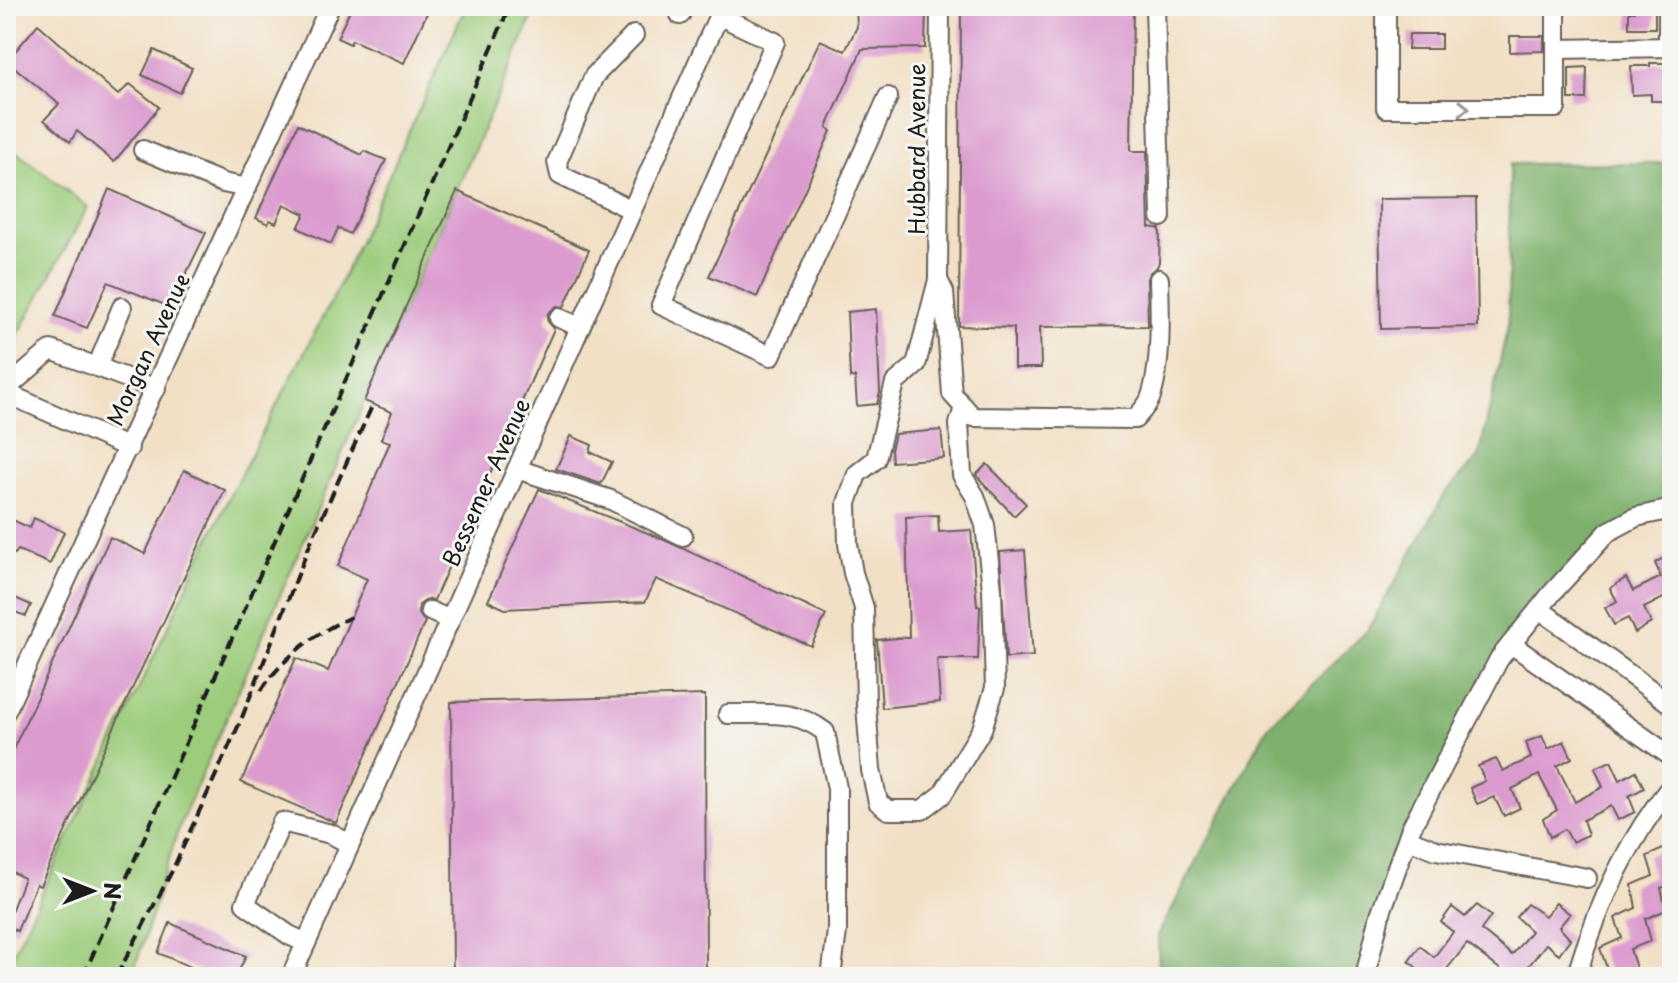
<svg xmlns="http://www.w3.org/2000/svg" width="1678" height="983" viewBox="0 0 1678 983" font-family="'Playpen Sans',sans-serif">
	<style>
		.green { fill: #9ccc7b; stroke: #5c744c; stroke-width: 2 }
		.forest { fill: #7db06b; stroke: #4c6644; stroke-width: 2 }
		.building { fill: #db9bcf }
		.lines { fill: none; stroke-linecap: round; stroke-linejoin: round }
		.minor-casing { stroke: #676158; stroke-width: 22 }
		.minor { stroke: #fff; stroke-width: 18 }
		.rail { stroke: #1c1c1c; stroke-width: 4; stroke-dasharray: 12 6; stroke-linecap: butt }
		.oneway { stroke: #999 }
		.labels { text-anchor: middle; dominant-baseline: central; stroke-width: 6; stroke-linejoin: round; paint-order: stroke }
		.street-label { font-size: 22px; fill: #1c1c1c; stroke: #f6f6f2 }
	</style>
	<rect width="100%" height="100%" fill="#f6f6f2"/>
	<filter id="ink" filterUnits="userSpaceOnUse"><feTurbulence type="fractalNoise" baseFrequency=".0125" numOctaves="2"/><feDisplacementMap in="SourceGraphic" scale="16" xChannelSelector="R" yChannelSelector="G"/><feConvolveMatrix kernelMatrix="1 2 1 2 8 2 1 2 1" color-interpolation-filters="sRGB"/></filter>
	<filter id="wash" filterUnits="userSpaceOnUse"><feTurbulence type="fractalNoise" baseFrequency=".006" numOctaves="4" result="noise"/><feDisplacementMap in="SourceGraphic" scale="32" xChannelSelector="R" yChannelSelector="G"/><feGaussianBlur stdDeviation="1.8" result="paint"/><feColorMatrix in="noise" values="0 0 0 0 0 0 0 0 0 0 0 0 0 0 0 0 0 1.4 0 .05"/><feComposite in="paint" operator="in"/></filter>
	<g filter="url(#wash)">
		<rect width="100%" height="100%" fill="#f2e0c6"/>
		<g class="green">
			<polygon points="466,6 537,6 179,827 132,977 6,977 6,969 232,491 338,288"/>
			<polygon points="6,144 88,207 6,357"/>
		</g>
		<polygon class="forest" points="1672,163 1672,509 1608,532 1499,659 1411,828 1365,977 1159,977 1158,935 1268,726 1367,631 1446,492 1479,457 1508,325 1510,164"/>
		<g id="blocks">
			<g class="building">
				<polygon points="352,6 418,6 428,11 404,63 352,40 350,44 337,38"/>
				<polygon points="856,6 926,6 925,48 862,49 827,127 831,131 757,297 709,276 820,40 845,51 857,27"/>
				<polygon points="961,6 1133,6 1131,151 1147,151 1149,227 1160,229 1159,262 1157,267 1149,273 1147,279 1148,326 1040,327 1041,368 1014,368 1014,328 959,326"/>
				<polygon points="1634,6 1655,6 1655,28 1629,28 1629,12 1634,12"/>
				<polygon points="38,24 118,95 130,84 159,107 114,162 77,131 70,142 44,120 59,104 7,61"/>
				<polygon points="1409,34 1441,34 1441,49 1408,49"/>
				<polygon points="1510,36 1544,36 1544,51 1510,52"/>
				<polygon points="154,50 192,68 180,93 142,75"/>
				<polygon points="1650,63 1672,63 1672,95 1666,95 1666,101 1651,101 1651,94 1632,95 1631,66 1650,66"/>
				<polygon points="1587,67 1586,99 1569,99 1569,68"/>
				<polygon points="298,124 362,155 364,151 386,160 350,234 338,228 331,244 298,228 305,214 284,204 276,223 270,220 268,224 256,218"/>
				<polygon points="109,189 206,233 170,307 108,282 87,328 55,316"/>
				<polygon points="457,191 589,250 564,307 557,306 548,313 547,320 554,329 434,600 428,599 419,605 418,613 425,622 336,823 241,782 296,658 328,671 367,579 338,566 390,442 381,439 392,412 364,401"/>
				<polygon points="1476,198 1478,327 1381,329 1379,199"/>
				<polygon points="876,309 880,392 877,404 857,406 855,377 850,378 847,312"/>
				<polygon points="941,430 944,458 892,462 891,450 895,434"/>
				<polygon points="571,436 592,445 590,452 612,462 601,484 556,469"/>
				<polygon points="987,464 1026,504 1014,516 976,475"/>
				<polygon points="184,470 225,490 40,886 36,884 17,931 6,925 24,878 6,869 6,765 110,537 145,554"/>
				<polygon points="539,489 660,538 826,615 811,646 656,579 645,602 505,609 488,601"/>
				<polygon points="938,515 939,532 971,530 977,606 980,606 978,659 937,659 940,702 882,708 877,640 909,637 906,517"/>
				<polygon points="6,517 30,528 34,518 64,532 50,564 18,550 15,554 6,549"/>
				<polygon points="1025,550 1033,656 1006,658 1000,552"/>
				<polygon points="1672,553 1672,601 1669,595 1644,608 1651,623 1635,633 1628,618 1614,625 1605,608 1617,601 1610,588 1626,578 1633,591 1661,577 1655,563"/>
				<polygon points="6,594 31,605 26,616 6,609"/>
				<polygon points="705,695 706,977 453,977 451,702"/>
				<polygon points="1542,736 1548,749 1564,741 1572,758 1557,766 1575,802 1603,787 1595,768 1611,761 1620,780 1636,771 1644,788 1629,796 1635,812 1618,820 1611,806 1583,820 1588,835 1572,842 1565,829 1550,837 1543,819 1557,810 1539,775 1512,789 1520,808 1504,816 1494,797 1477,804 1470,788 1485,781 1478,766 1496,759 1503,771 1531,758 1526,742"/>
				<polygon points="1672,845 1672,884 1661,888 1666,910 1645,919 1651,941 1630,949 1637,971 1620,977 1610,977 1600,948 1622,938 1615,918 1636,908 1632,885 1653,876 1647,856"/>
				<polygon points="1556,903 1570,914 1559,927 1570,939 1559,954 1546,944 1527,968 1538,977 1495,977 1501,970 1467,944 1447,969 1458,977 1415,977 1420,971 1409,961 1420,946 1434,957 1453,932 1441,922 1452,907 1465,917 1477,905 1491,916 1481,930 1512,955 1531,931 1516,917 1527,904 1545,916"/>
				<polygon points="170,923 246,956 236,977 214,977 158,953"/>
			</g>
		</g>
	</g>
	<g filter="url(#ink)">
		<use href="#blocks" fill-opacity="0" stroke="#676158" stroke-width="2"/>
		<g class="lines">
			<g class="minor-casing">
				<g id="minor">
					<path d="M940 6 938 280 944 292 952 394 973 417 1135 419C1140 413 1147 406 1150 399 1162 367 1160 313 1159 279"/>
					<polyline points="1155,6 1161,217"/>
					<polyline points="1386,6 1386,108 1556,108 1556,6"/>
					<polyline points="1668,6 1668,47"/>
					<polyline points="680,15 684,6"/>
					<polyline points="718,15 775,42 661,305 771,356 888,97"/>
					<polyline points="1556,49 1672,47"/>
					<polyline points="143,150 223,183 247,188"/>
					<polyline points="632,210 560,175 557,162 594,76 634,35"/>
					<polyline points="938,280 916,365 895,383 876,459 857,474 847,503 848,544 853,573 864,608 866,705 871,770 878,802 888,810 922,810 942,795 982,729 995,688 992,589 985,525 975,496 962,475 959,424 964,407"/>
					<polyline points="122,307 97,367 156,389"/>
					<polyline points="559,318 580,327"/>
					<polyline points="6,389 51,350 97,367"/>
					<polyline points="6,393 129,448"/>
					<polyline points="517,469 611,500 683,536"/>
					<polyline points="1539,609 1672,705"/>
					<polyline points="430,611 450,620"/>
					<polyline points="1511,644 1669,755"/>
					<polyline points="6,711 330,6"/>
					<path d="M728 714C765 715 794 708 825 732L837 788V931L831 977"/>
					<polyline points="1408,839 1436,850 1587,878"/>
					<polyline points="306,943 289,935 245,904 282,822 331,834 350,844"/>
					<polyline points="291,977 723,6"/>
					<polyline points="1365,977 1380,915 1411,828 1499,659 1552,593 1608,532 1636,517 1672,509"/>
					<path d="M1576 977C1597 908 1626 841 1672 785"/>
				</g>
			</g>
			<use href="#minor" class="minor"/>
			<g class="rail">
				<path d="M261 691C282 658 315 633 351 617"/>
				<polyline points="83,977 510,6"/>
				<polyline points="116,977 172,871 241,720 312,539 373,404"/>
			</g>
		</g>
		<defs><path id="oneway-chevron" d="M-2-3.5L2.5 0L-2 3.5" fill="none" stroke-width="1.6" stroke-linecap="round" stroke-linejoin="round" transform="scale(2)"/></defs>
		<use class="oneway" href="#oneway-chevron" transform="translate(1464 108)"/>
	</g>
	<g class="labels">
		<g class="street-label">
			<text transform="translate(915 149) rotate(-90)">Hubbard Avenue</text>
			<text transform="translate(147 349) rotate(-65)">Morgan Avenue</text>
			<text transform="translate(485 482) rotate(-66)">Bessemer Avenue</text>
		</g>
	</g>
	<rect width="1678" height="983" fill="none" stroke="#f6f6f2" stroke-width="32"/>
	<g transform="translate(92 891) rotate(90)" stroke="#f6f6f2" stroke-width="6" paint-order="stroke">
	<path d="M0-6L14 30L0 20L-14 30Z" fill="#1c1c1c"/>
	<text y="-12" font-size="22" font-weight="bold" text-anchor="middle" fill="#1c1c1c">N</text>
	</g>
</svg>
